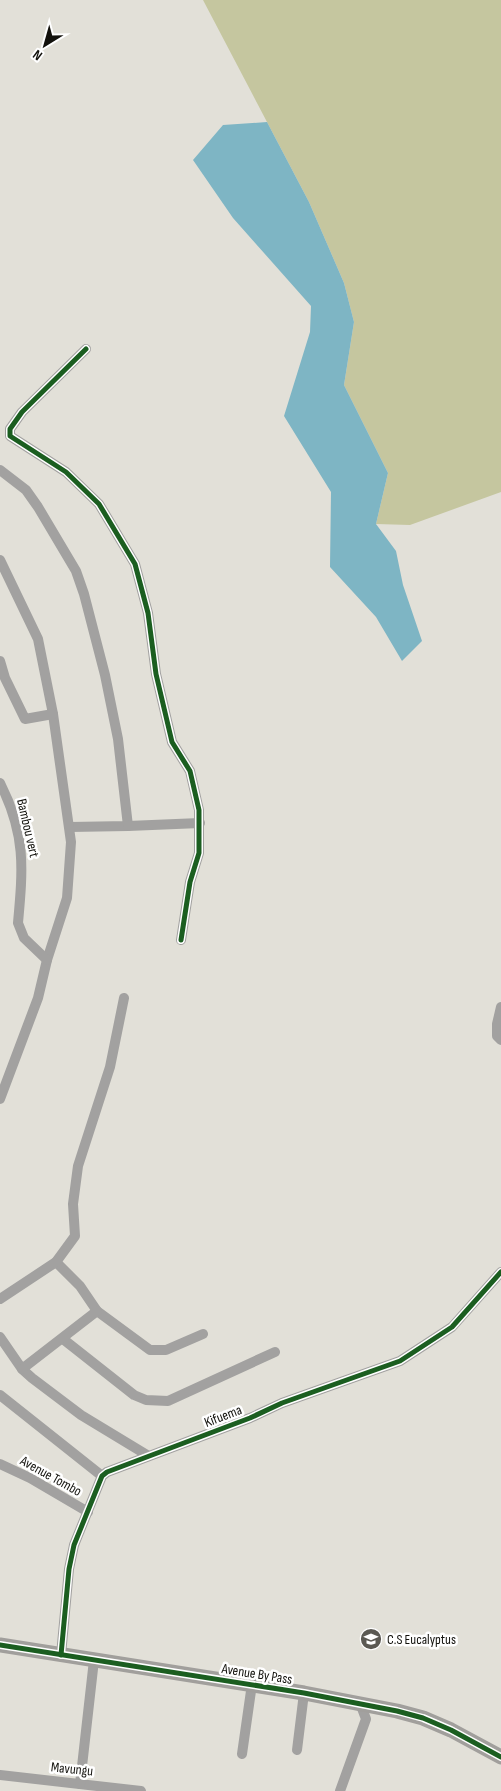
<svg xmlns="http://www.w3.org/2000/svg" width="501" height="1791" viewBox="0 0 501 1791" font-family="'Sofia Sans Condensed',sans-serif">
	<style>
		.forest { fill: #c5c69f }
		.water { fill: #7eb5c4 }
		.lines { fill: none; stroke-linecap: round; stroke-linejoin: round }
		.minor { stroke: #a2a1a0; stroke-width: 10 }
		.highway { stroke: #a19f9c; stroke-width: 15 }
		.cycleway-casing { stroke: #fff; stroke-width: 8 }
		.cycleway { stroke: #1b5e20; stroke-width: 5 }
		.labels { text-anchor: middle; dominant-baseline: central; stroke-width: 5; stroke-linejoin: round; paint-order: stroke }
		.street-label { font-size: 14px; fill: #12110c; stroke: #fff }
		.poi-label { font-size: 14px; fill: #12110c; stroke: #fff; text-anchor: start }
	</style>
	<rect width="100%" height="100%" fill="#e2e0d8"/>
	<polygon class="forest" points="203,0 501,0 501,492 410,525 376,524 388,473 344,385 354,322 344,283 309,202"/>
	<polygon class="water" points="267,122 309,202 344,283 354,322 344,385 388,473 376,524 396,551 403,585 422,641 402,661 376,617 330,567 331,492 284,416 310,332 311,306 233,218 193,160 223,125"/>
	<g class="lines">
		<g class="minor">
			<polyline points="86,349 22,412 10,429 10,436 66,472 99,504 135,564 148,613 156,674 172,742 190,771 199,810 199,853 190,882 181,940"/>
			<polyline points="0,470 26,490 38,507 76,571 84,594 105,675 118,739 128,826 70,827"/>
			<polyline points="0,560 38,639 53,714 71,842 67,898 47,960 38,998 0,1099"/>
			<polyline points="0,661 5,678 25,719 53,714"/>
			<path d="M0 783C26 834 23 868 18 923L24 938 47 960"/>
			<polyline points="128,826 200,823"/>
			<polyline points="501,1007 497,1024 497,1036 501,1040"/>
			<polyline points="56,1262 80,1286 97,1311 150,1350 166,1350 203,1334"/>
			<polyline points="0,1299 56,1262 75,1236 73,1204 78,1166 110,1067 124,998"/>
			<polyline points="0,1337 22,1369 32,1378 81,1415 147,1455"/>
			<polyline points="63,1339 134,1395 146,1400 168,1401 275,1352"/>
			<polyline points="22,1369 97,1311"/>
			<polyline points="0,1395 102,1476"/>
			<polyline points="0,1464 30,1478 88,1512"/>
			<polyline points="61,1655 69,1569 74,1545 102,1476 107,1472 250,1418 282,1403 400,1361 452,1327 501,1272"/>
			<polyline points="297,1750 304,1693"/>
			<polyline points="242,1754 252,1684"/>
			<polyline points="0,1775 141,1791"/>
			<polyline points="80,1784 94,1660"/>
			<polyline points="340,1791 366,1719 360,1703"/>
		</g>
		<polyline class="highway" points="0,1645 304,1693 397,1711 423,1718 451,1730 501,1757"/>
		<g class="cycleway-casing">
			<g id="cycleway">
				<polyline points="86,349 22,412 10,429 10,436 66,472 99,504 135,564 148,613 156,674 172,742 190,771 199,810 199,853 190,882 181,940"/>
				<polyline points="0,1645 304,1693 397,1711 423,1718 451,1730 501,1757"/>
				<polyline points="61,1655 69,1569 74,1545 102,1476 107,1472 250,1418 282,1403 400,1361 452,1327 501,1272"/>
			</g>
		</g>
		<use href="#cycleway" class="cycleway"/>
	</g>
	<defs>
		<g id="school-disc" transform="scale(1.125)"><circle r="9.5" fill="#5b5953" stroke="#fff"/><path d="M0-5L7-2L0 1L-7-2ZM-4 1L0 2.5L4 1V4Q0 6-4 4Z" fill="#fff"/></g>
	</defs>
	<g fill-rule="evenodd">
		<use href="#school-disc" x="371" y="1639"/>
	</g>
	<g class="labels">
		<g class="street-label">
			<text transform="translate(28 828) rotate(77)">Bambou vert</text>
			<text transform="translate(223 1416) rotate(-21)">Kifuema</text>
			<text transform="translate(51 1476) rotate(29)">Avenue Tombo</text>
			<text transform="translate(257 1674) rotate(9)">Avenue By Pass</text>
			<text transform="translate(72 1769) rotate(6)">Mavungu</text>
		</g>
		<g class="poi-label">
			<text x="387" y="1639">C.S Eucalyptus</text>
		</g>
	</g>
	<g transform="translate(45 45) rotate(217)" stroke="#ffffff" stroke-width="4" paint-order="stroke">
	<path d="M0-4L9 19L0 12L-9 19Z" fill="#12110c"/>
	<text y="-8" font-size="14" font-weight="bold" text-anchor="middle" fill="#12110c">N</text>
	</g>
</svg>
